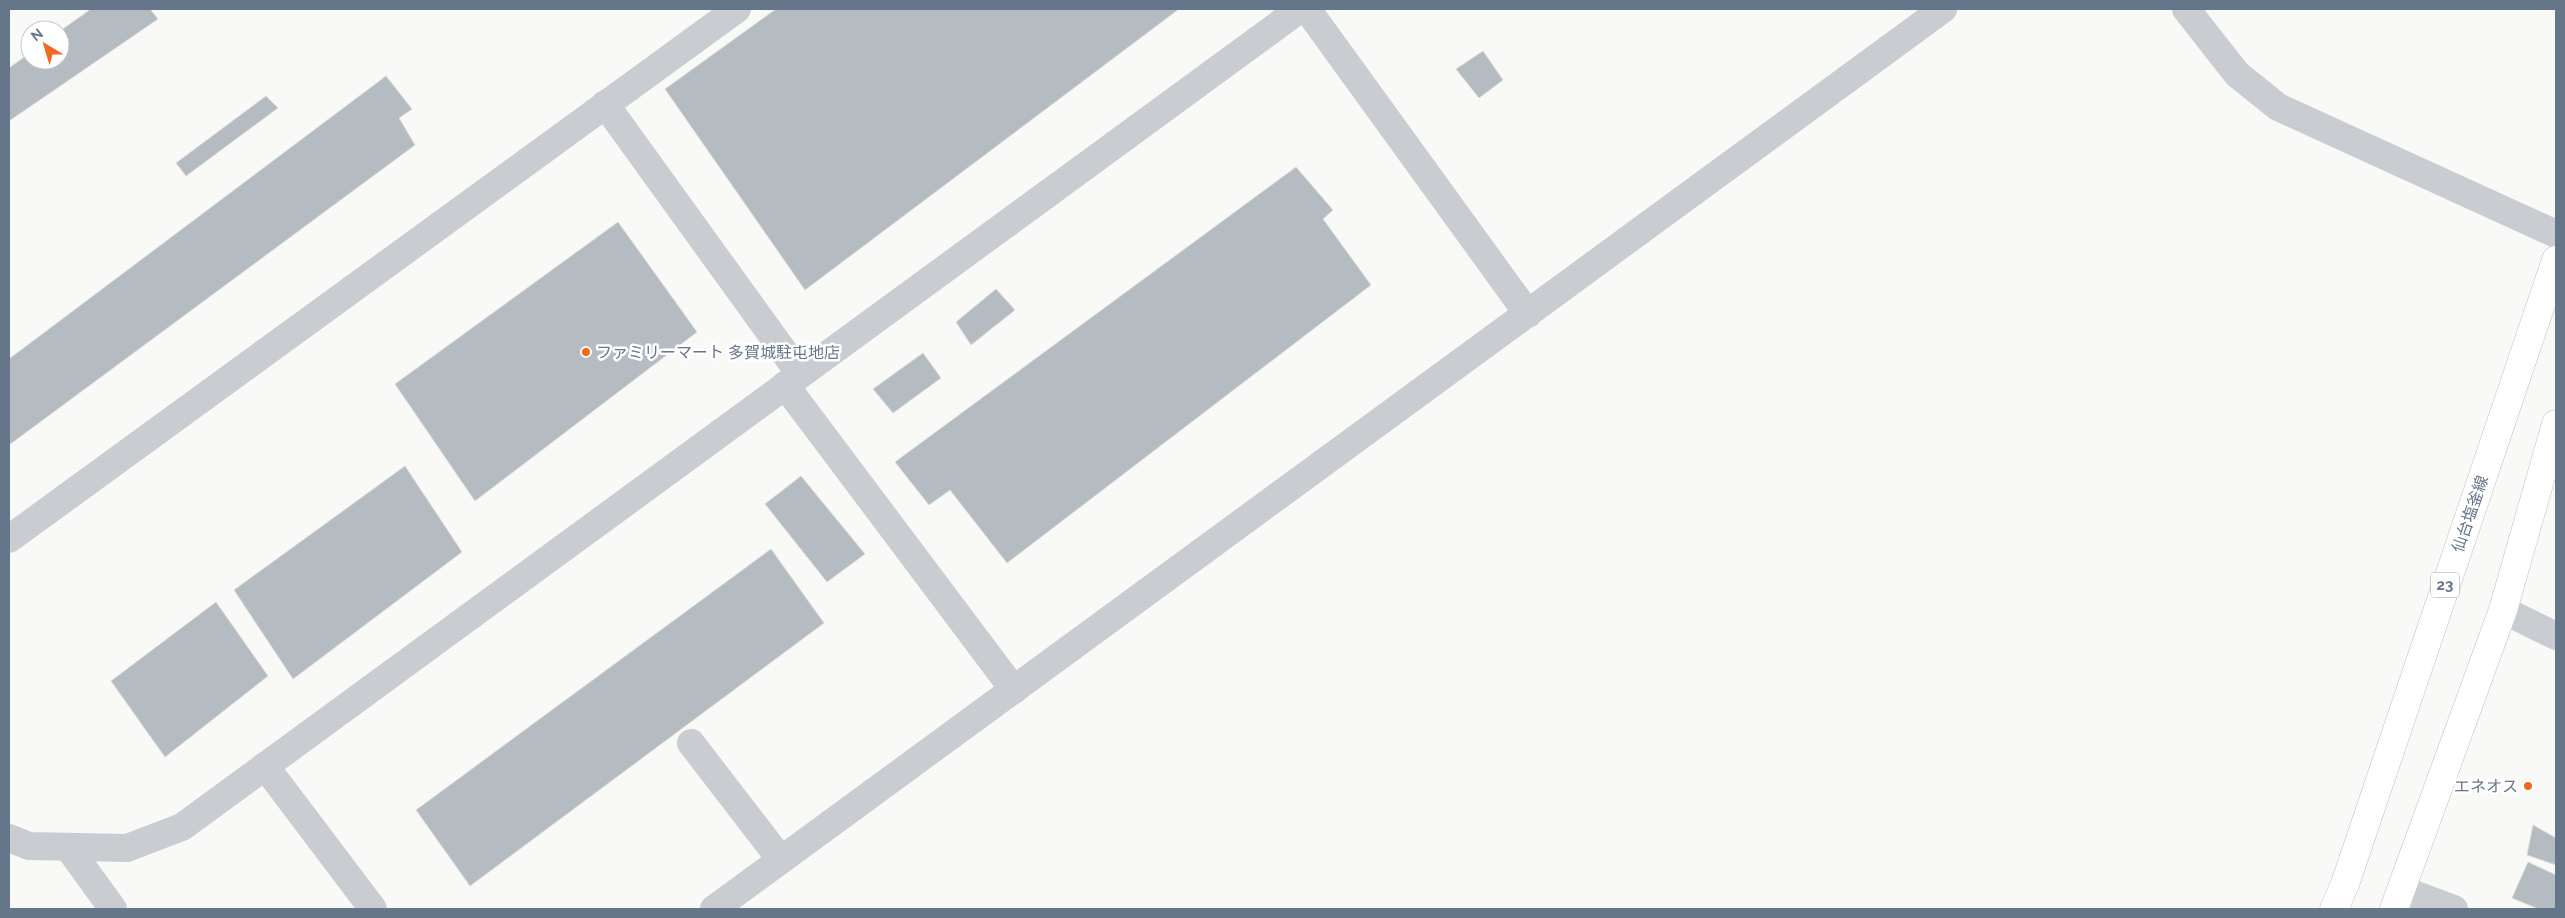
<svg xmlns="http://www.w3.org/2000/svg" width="2565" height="918" viewBox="0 0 2565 918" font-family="Raleway,'Noto Sans JP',sans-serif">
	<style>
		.building { fill: #b4bbc1; stroke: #dbdbd9 }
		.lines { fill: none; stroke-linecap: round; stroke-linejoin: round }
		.major-casing { stroke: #bcbfc4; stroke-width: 29 }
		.minor { stroke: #c9ccd0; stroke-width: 28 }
		.major { stroke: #fff; stroke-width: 28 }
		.poi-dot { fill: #f16920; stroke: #fff; stroke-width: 2 }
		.labels { text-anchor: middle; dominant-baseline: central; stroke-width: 5; stroke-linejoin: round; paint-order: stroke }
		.shield { fill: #fff; stroke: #949fad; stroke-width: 1 }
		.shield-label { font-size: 15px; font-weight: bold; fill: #66768a }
		.poi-label { font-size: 16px; fill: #66768a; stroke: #fff; text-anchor: start }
		.street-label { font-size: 16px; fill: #66768a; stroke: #fff }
	</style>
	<rect width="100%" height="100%" fill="#f9f9f7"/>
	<g class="building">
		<polygon points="91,9 150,9 158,19 9,121 9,68 30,53 30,60 60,60 60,31"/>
		<polygon points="776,9 1179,9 805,290 665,89"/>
		<polygon points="1483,51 1503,80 1479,98 1456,69"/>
		<polygon points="386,76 412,109 399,118 415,145 9,445 9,359"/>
		<polygon points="266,96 278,108 186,176 176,163"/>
		<polygon points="1296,167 1333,210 1323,219 1371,285 1007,563 950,490 929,505 895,462"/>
		<polygon points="618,222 697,332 475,501 395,384"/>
		<polygon points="996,289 1015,310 971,345 956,322"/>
		<polygon points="923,353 941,378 893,413 873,389"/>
		<polygon points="405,466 462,552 293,679 234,590"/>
		<polygon points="801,476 865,554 827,582 765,504"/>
		<polygon points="771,549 824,623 470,886 416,810"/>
		<polygon points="216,602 268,676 165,757 111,681"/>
		<polygon points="2533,825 2556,838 2556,865 2527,855"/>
		<polygon points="2528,862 2556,875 2556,909 2539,909 2512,898"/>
	</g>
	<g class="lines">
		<g class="major-casing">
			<g id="major">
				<path d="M2334 909 2345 884C2417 677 2484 467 2556 260"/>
				<polyline points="2394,909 2503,610 2556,424"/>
			</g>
		</g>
		<g class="minor">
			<polyline points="1307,9 1528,314"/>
			<polyline points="2186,9 2237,74 2278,107 2556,234"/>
			<polyline points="605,104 800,374"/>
			<polyline points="785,385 1014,690"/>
			<polyline points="9,539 737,9"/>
			<polyline points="2503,610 2556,636"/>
			<polyline points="691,743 781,860"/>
			<polyline points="265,766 373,909"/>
			<polyline points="9,838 29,846 127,848 182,827 1300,9"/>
			<polyline points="68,847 113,909"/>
			<polyline points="2403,890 2454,909"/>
			<polyline points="714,909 1943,9"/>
		</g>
		<use href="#major" class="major"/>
	</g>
	<g class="poi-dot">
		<circle cx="586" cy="352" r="5"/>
		<circle cx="2528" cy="786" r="5"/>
	</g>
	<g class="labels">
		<rect class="shield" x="2431" y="572.5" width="28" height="25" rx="4"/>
		<g class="shield-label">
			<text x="2445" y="585">23</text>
		</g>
		<g class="poi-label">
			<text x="596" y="352">ファミリーマート 多賀城駐屯地店</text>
			<text x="2518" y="786" text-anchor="end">エネオス</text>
		</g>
		<g class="street-label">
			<text transform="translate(2470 514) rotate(-71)">仙台塩釜線</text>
		</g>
	</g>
	<rect width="2565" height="918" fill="none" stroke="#66768a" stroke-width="20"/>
	<g transform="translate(45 45) rotate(322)"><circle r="24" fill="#ffffff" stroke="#c2c8d0"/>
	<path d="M0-4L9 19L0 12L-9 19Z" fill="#f16920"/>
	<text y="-8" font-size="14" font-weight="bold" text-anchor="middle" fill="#66768a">N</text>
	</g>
</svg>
